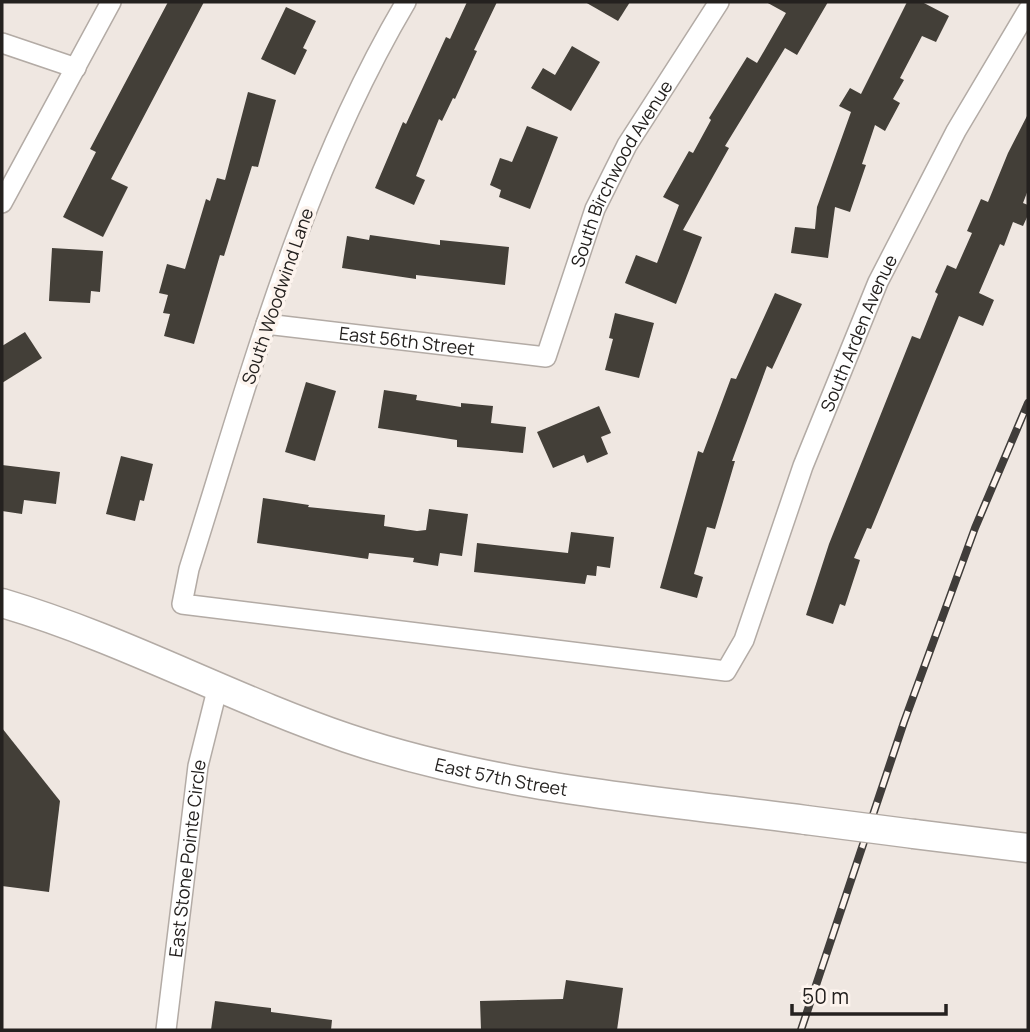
<svg xmlns="http://www.w3.org/2000/svg" width="1030" height="1032" viewBox="0 0 1030 1032" font-family="Manrope,sans-serif">
	<style>
		.building { fill: #433f38 }
		.lines { fill: none; stroke-linecap: round; stroke-linejoin: round }
		.minor-casing { stroke: #b3aba5; stroke-width: 22 }
		.secondary-casing { stroke: #b3aba5; stroke-width: 31 }
		.minor { stroke: #fff; stroke-width: 19 }
		.secondary { stroke: #fff; stroke-width: 28 }
		.rail-casing { stroke: #403d3a; stroke-width: 8 }
		.rail { stroke: #fdf4ee; stroke-width: 5; stroke-dasharray: 16; stroke-linecap: butt }
		.secondary-bridge-casing { stroke: #b3aba5; stroke-width: 31; stroke-linecap: butt }
		.secondary-bridge { stroke: #fff; stroke-width: 28 }
		.labels { text-anchor: middle; dominant-baseline: central; stroke-width: 7; stroke-linejoin: round; paint-order: stroke }
		.street-label { font-size: 18px; fill: #24211f; stroke: #fdf4ee }
	</style>
	<rect width="100%" height="100%" fill="#efe7e1"/>
	<g class="building">
		<polygon points="168,2 204,2 111,179 128,187 103,237 63,217 96,152 90,149"/>
		<polygon points="467,2 497,2 474,50 477,51 455,99 453,98 442,121 439,119 416,176 425,180 414,205 375,188 403,122 406,124 446,37 450,39"/>
		<polygon points="585,2 630,2 618,21"/>
		<polygon points="766,2 828,2 797,55 785,48 725,146 729,148 683,230 702,237 676,304 625,283 636,255 657,263 679,205 663,197 689,151 693,153 711,120 709,118 747,57 757,63 786,13"/>
		<polygon points="907,2 922,2 949,16 936,42 922,36 900,78 904,80 893,99 900,103 885,131 875,125 862,164 866,165 850,212 835,207 828,258 791,253 795,227 815,229 817,207 851,112 839,106 850,88 861,94"/>
		<polygon points="286,7 316,21 303,48 307,50 295,75 261,59"/>
		<polygon points="572,46 600,62 571,111 531,88 543,68 555,75"/>
		<polygon points="248,92 276,100 258,167 252,166 224,256 220,255 194,344 164,336 170,314 163,313 168,295 159,293 167,264 185,269 206,199 210,201 217,178 225,180"/>
		<polygon points="1028,114 1028,190 1023,203 1028,205 1028,215 1023,226 1013,222 1004,246 1000,244 979,293 994,300 983,326 959,316 871,529 867,528 854,558 860,560 845,606 840,604 833,624 806,615 829,544 912,336 920,339 938,294 935,292 947,265 956,269 972,233 967,231 981,199 988,202 1008,153"/>
		<polygon points="527,126 558,137 530,209 499,197 501,190 490,185 500,158 512,162"/>
		<polygon points="370,235 440,245 440,240 509,247 505,285 416,275 416,279 342,268 347,236 369,240"/>
		<polygon points="52,248 103,251 100,292 91,291 90,303 49,301"/>
		<polygon points="775,293 802,304 772,369 767,366 732,461 735,461 715,529 707,527 694,574 703,577 697,598 660,588 698,451 703,453 731,378 736,379"/>
		<polygon points="615,313 654,323 639,378 605,370 613,339 609,338"/>
		<polygon points="25,332 42,358 2,383 2,346"/>
		<polygon points="306,382 336,391 315,461 285,452"/>
		<polygon points="384,390 417,395 416,400 461,407 461,403 493,406 491,423 526,427 523,453 457,447 457,440 378,428"/>
		<polygon points="599,406 611,433 601,437 608,454 587,463 584,455 553,468 537,432"/>
		<polygon points="121,456 153,464 144,501 140,500 135,521 106,514"/>
		<polygon points="2,465 60,472 56,504 24,500 22,514 2,511"/>
		<polygon points="263,498 309,505 308,507 385,515 384,526 417,531 426,530 429,509 468,514 462,556 440,553 438,566 413,562 414,558 369,553 368,559 257,543"/>
		<polygon points="571,532 614,537 610,568 597,566 596,576 587,575 585,584 474,572 477,543 568,553"/>
		<polygon points="2,728 60,801 49,892 2,886"/>
		<polygon points="566,980 623,988 617,1030 481,1030 480,1001 563,999"/>
		<polygon points="215,1001 271,1008 271,1012 332,1020 331,1030 211,1030"/>
	</g>
	<g class="lines">
		<g class="minor-casing">
			<g id="minor">
				<path id="s1" d="M406 2C302 178 250 376 189 569L182 604 726 671 744 640 803 466 878 282 956 131 1028 10"/>
				<polyline points="2,43 76,68"/>
				<polyline points="2,203 111,2"/>
				<path id="s2" d="M266 324 546 357 595 209 627 145 719 2"/>
				<path id="s3" d="M166 1030 198 766 218 686"/>
			</g>
		</g>
		<g class="secondary-casing">
			<g id="secondary">
				<path id="s4" d="M2 603C121 638 230 698 347 738 495 788 653 800 806 820"/>
				<polyline points="914,834 1028,848"/>
			</g>
		</g>
		<use href="#minor" class="minor"/>
		<use href="#secondary" class="secondary"/>
		<g class="rail-casing">
			<polyline id="rail" points="801,1030 904,722 975,528 1028,403"/>
		</g>
		<use href="#rail" class="rail"/>
		<g class="secondary-bridge-casing">
			<polyline id="secondary-bridge" points="806,820 914,834"/>
		</g>
		<use href="#secondary-bridge" class="secondary-bridge"/>
	</g>
	<g class="labels">
		<g class="street-label">
			<text stroke="none"><textPath href="#s2" startOffset="481">South Birchwood Avenue</textPath></text>
			<text transform="translate(277 296) rotate(-71)">South Woodwind Lane</text>
			<text stroke="none"><textPath href="#s1" startOffset="1556">South Arden Avenue</textPath></text>
			<text stroke="none"><textPath href="#s2" startOffset="142">East 56th Street</textPath></text>
			<text stroke="none"><textPath href="#s4" startOffset="530">East 57th Street</textPath></text>
			<text stroke="none"><textPath href="#s3" startOffset="173">East Stone Pointe Circle</textPath></text>
		</g>
	</g>
	<rect width="1030" height="1032" fill="none" stroke="#24211f" stroke-width="7"/>
	<path d="M792 1004v10h154v-10" fill="none" stroke="#24211f" stroke-width="3.5"/>
	<text x="802" y="1004" font-size="21" fill="#24211f" stroke="#fdf4ee" stroke-width="5" paint-order="stroke">50 m</text>
</svg>
